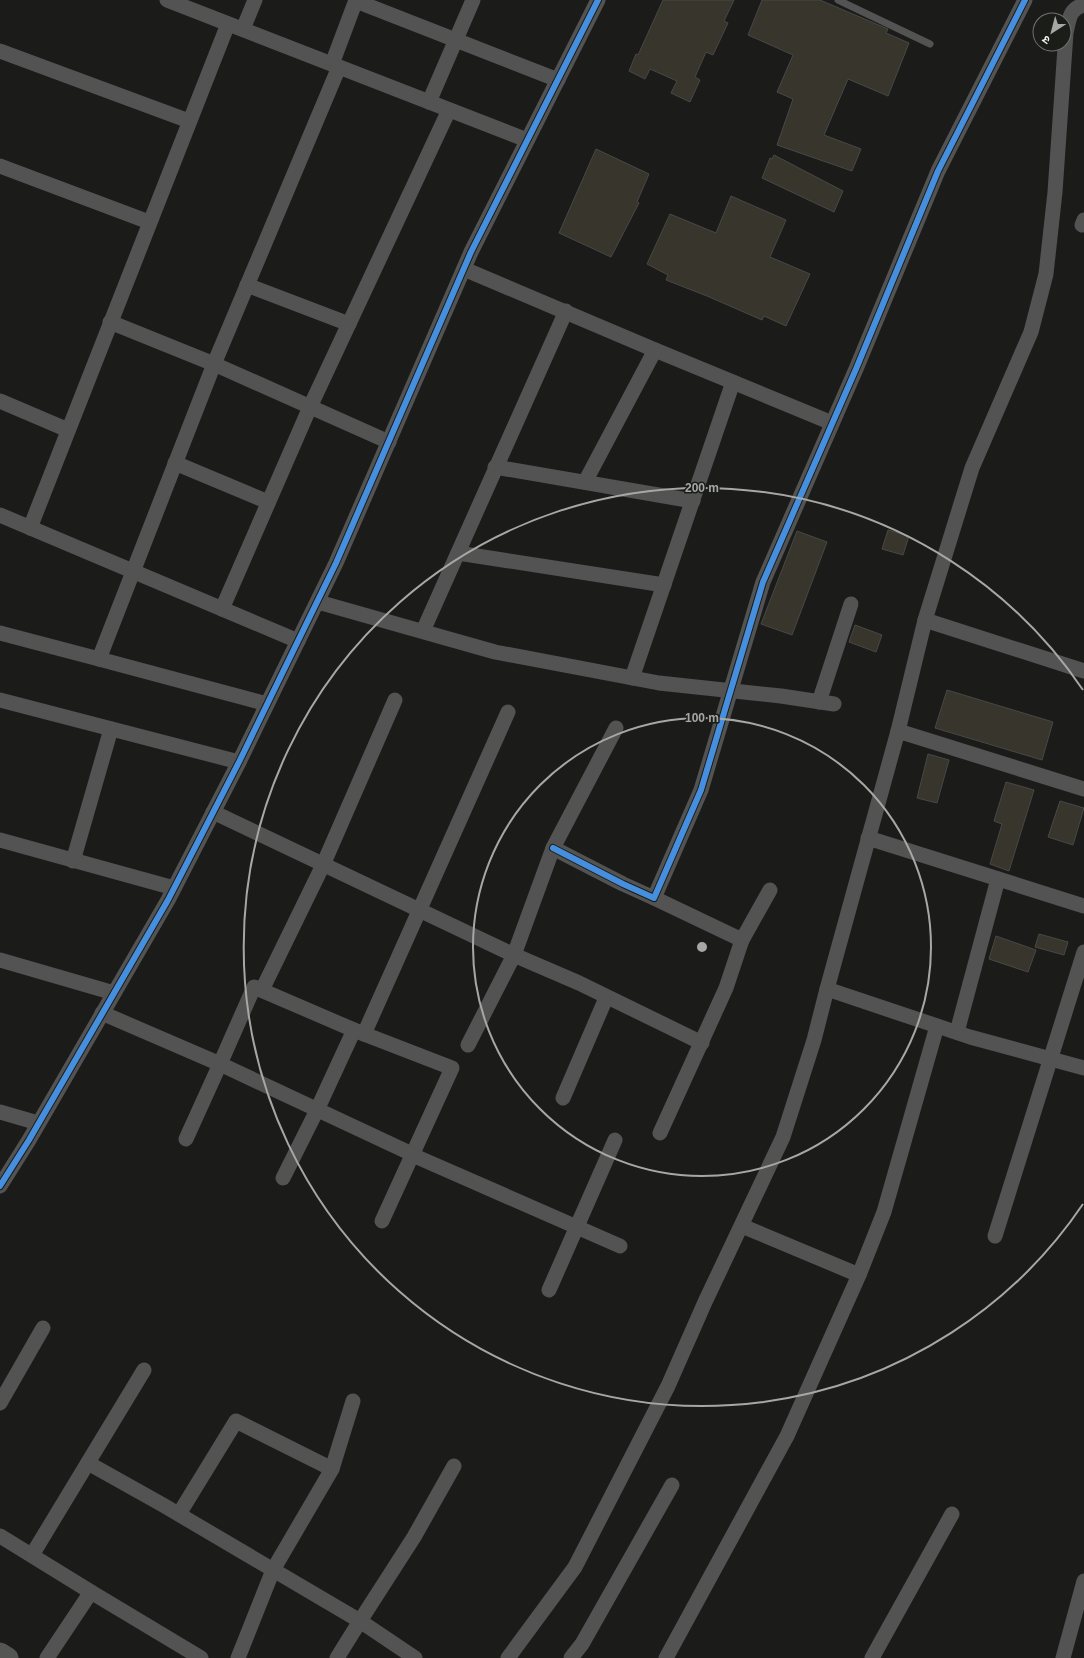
<svg xmlns="http://www.w3.org/2000/svg" width="1084" height="1658" viewBox="0 0 1084 1658" font-family="Arial,'Noto Sans Devanagari',sans-serif">
	<style>
		.building { fill: #37352c; stroke: #484846 }
		.lines { fill: none; stroke-linecap: round; stroke-linejoin: round }
		.service { stroke: #525352; stroke-width: 7 }
		.minor { stroke: #525352; stroke-width: 15 }
		.secondary { stroke: #545654; stroke-width: 21 }
		.cycleway-casing { stroke: #1b1d18; stroke-width: 8 }
		.cycleway { stroke: #468fdf; stroke-width: 6 }
		.ring { fill: none; stroke: #a7a8a5; stroke-width: 2 }
		.centre { fill: #a7a8a5; stroke: #1b1d18; stroke-width: 2 }
		.ring-label { font-size: 12px; text-anchor: middle; font-weight: bold; fill: #a7a8a5; stroke: #1b1d18; stroke-width: 3; stroke-linejoin: round; paint-order: stroke }
	</style>
	<rect width="100%" height="100%" fill="#1b1c19"/>
	<g class="building">
		<polygon points="663,0 734,0 724,21 728,23 713,55 706,52 695,77 700,80 690,102 671,93 677,81 650,69 645,79 629,71 636,54 638,55"/>
		<polygon points="762,0 820,0 888,29 886,33 909,43 888,96 848,79 824,135 861,149 852,171 777,145 793,99 777,92 793,55 748,35"/>
		<polygon points="596,149 649,174 637,202 639,203 611,257 559,233"/>
		<polygon points="774,155 843,191 834,212 762,178 770,158 772,159"/>
		<polygon points="731,196 786,220 770,257 810,274 786,326 764,316 762,320 707,296 666,280 668,275 647,264 670,214 716,233"/>
		<polygon points="888,530 909,536 903,555 882,549"/>
		<polygon points="797,531 827,542 792,635 761,624"/>
		<polygon points="855,625 882,635 876,652 849,642"/>
		<polygon points="947,690 1053,722 1042,760 935,728"/>
		<polygon points="928,754 949,760 937,803 917,798"/>
		<polygon points="1006,782 1034,790 1009,871 990,864 1002,824 994,821"/>
		<polygon points="1060,801 1084,808 1073,845 1048,837"/>
		<polygon points="1039,934 1068,942 1064,955 1035,947"/>
		<polygon points="996,936 1036,950 1028,972 989,959"/>
	</g>
	<g class="lines">
		<polyline class="service" points="838,0 930,44"/>
		<g class="minor">
			<polyline points="167,0 527,140"/>
			<polyline points="356,1 558,80"/>
			<polyline points="243,29 255,0"/>
			<polyline points="0,51 189,121"/>
			<polyline points="332,64 356,0"/>
			<polyline points="429,102 473,0"/>
			<polyline points="0,166 149,222"/>
			<polyline points="1082,225 1084,220"/>
			<polyline points="464,269 655,350 832,423"/>
			<polyline points="247,285 349,324"/>
			<polyline points="110,322 214,364 389,442"/>
			<polyline points="0,401 68,430"/>
			<polyline points="175,463 268,502"/>
			<polyline points="495,467 693,501"/>
			<polyline points="585,482 655,350"/>
			<polyline points="0,515 298,641"/>
			<polyline points="30,528 228,24"/>
			<polyline points="458,553 664,585"/>
			<polyline points="318,602 495,652 659,683 781,696 834,704"/>
			<polyline points="222,609 310,407 449,110"/>
			<polyline points="925,620 1084,671"/>
			<polyline points="423,631 566,311"/>
			<polyline points="0,633 99,659"/>
			<polyline points="632,678 733,382"/>
			<polyline points="0,700 239,762"/>
			<polyline points="819,702 851,604"/>
			<polyline points="267,704 99,659 214,364 339,67"/>
			<path d="M898 731 925 620 972 468 1031 332 1046 274 1055 192 1066 33C1069 21 1069 8 1084 5"/>
			<polyline points="1084,789 898,731 827,989 970,1037 1084,1068"/>
			<polyline points="213,812 514,955 553,848 616,728"/>
			<polyline points="868,838 1084,906"/>
			<polyline points="0,840 174,888"/>
			<polyline points="553,848 623,884 654,898 701,790 763,582 856,369 938,171 1025,0"/>
			<polyline points="73,861 111,729"/>
			<polyline points="654,898 742,940 770,890"/>
			<polyline points="0,960 114,993"/>
			<polyline points="262,990 323,865 395,700"/>
			<polyline points="102,1013 220,1064 186,1139"/>
			<polyline points="354,1030 364,1034 508,712"/>
			<polyline points="957,1032 998,879"/>
			<polyline points="364,1034 452,1068 382,1221"/>
			<polyline points="468,1045 514,955 579,983 702,1043"/>
			<polyline points="563,1098 606,998"/>
			<polyline points="0,1112 38,1123"/>
			<polyline points="660,1133 726,988 742,940"/>
			<polyline points="283,1178 317,1110 354,1030 254,987 220,1064 412,1154 417,1157 620,1246"/>
			<polyline points="0,1186 29,1140 168,900 239,762 336,563 471,252 598,0"/>
			<polyline points="742,1226 859,1275"/>
			<polyline points="995,1236 1084,952"/>
			<polyline points="549,1290 615,1140"/>
			<polyline points="0,1403 43,1328"/>
			<polyline points="88,1463 163,1505 360,1621 337,1658"/>
			<polyline points="179,1514 236,1421 332,1469 353,1401"/>
			<polyline points="0,1536 91,1592 47,1658"/>
			<polyline points="32,1555 144,1370"/>
			<polyline points="91,1592 201,1658"/>
			<polyline points="238,1658 273,1570 332,1469"/>
			<polyline points="415,1658 360,1621 414,1537 454,1466"/>
			<polyline points="508,1658 575,1567 668,1386 705,1302 783,1137 814,1040 827,989"/>
			<polyline points="571,1658 582,1644 672,1485"/>
			<polyline points="666,1658 787,1436 859,1275 884,1212 937,1026"/>
			<polyline points="872,1658 952,1514"/>
			<polyline points="1063,1658 1084,1581"/>
		</g>
		<polyline class="secondary" points="0,1653 8,1658"/>
		<g class="cycleway-casing">
			<g id="cycleway">
				<polyline points="553,848 623,884 654,898 701,790 763,582 856,369 938,171 1025,0"/>
				<polyline points="0,1186 29,1140 168,900 239,762 336,563 471,252 598,0"/>
			</g>
		</g>
		<use href="#cycleway" class="cycleway"/>
	</g>
	<g class="ring">
		<circle cx="702" cy="947" r="229"/>
		<path d="M1083 1204A459 459 0 1 1 1083 690"/>
	</g>
	<circle cx="702" cy="947" r="6" class="centre"/>
	<g class="ring-label">
		<text x="702" y="492">200 m</text>
		<text x="702" y="722">100 m</text>
	</g>
	<g transform="translate(1052 32) rotate(216)"><circle r="19" fill="#1b1d18" stroke="#71736e"/>
	<path d="M0-3L7 15L0 10L-7 15Z" fill="#a7a8a5"/>
	<text y="-6" font-size="11" font-weight="bold" text-anchor="middle" fill="#f2f4f0">उ</text>
	</g>
</svg>
